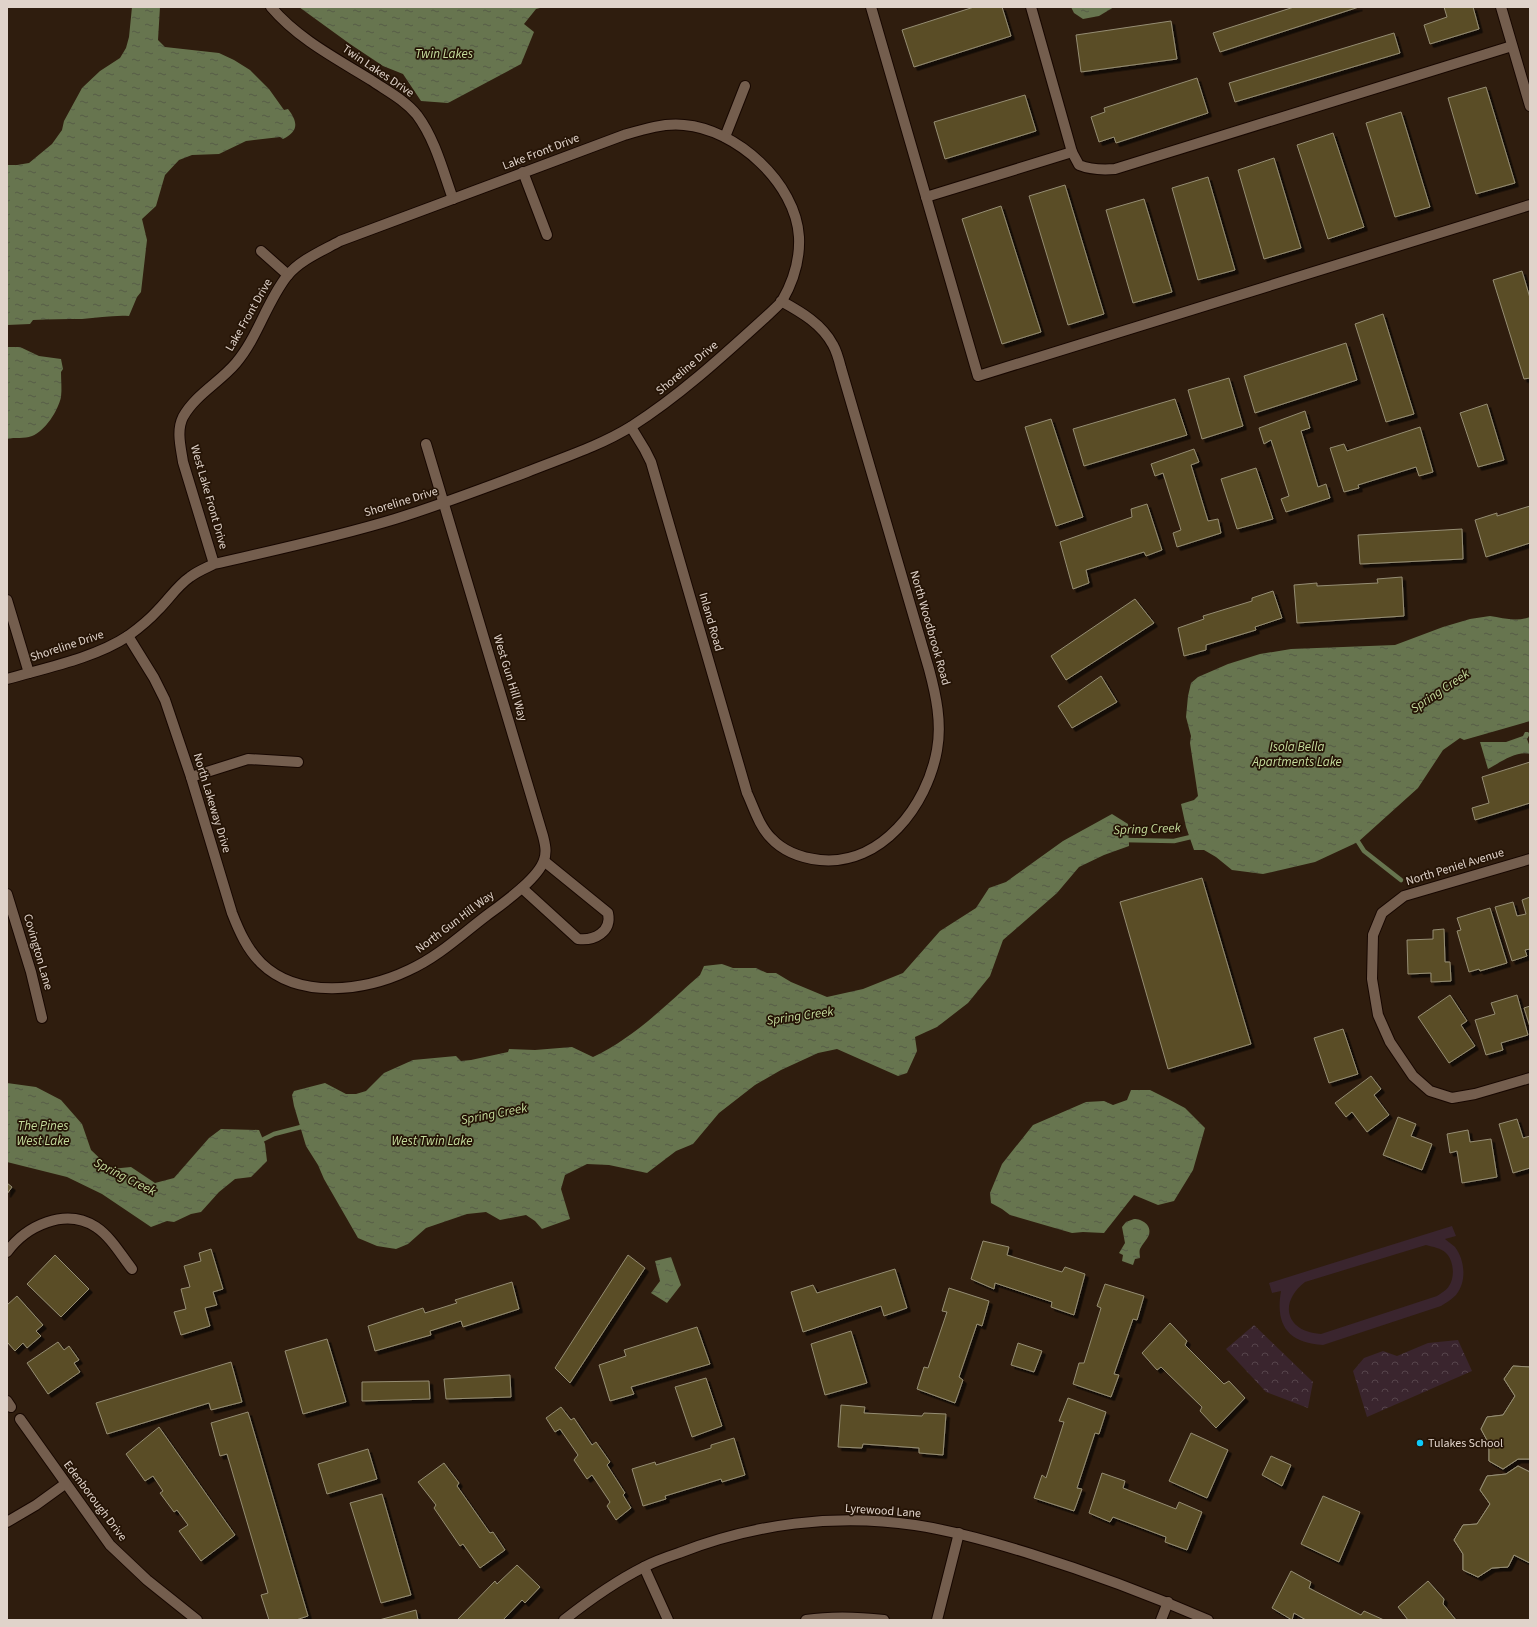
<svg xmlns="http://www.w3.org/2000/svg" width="1537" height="1627" viewBox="0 0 1537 1627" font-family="'Source Sans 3',sans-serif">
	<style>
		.grass { fill: #3a252e; fill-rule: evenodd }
		.park { fill: url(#park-crowns) }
		.water { fill: url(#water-ripples) }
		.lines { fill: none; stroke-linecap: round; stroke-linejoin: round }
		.stream { stroke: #67754f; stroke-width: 4.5 }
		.building { fill: #5a4d27; stroke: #958d73; filter: url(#shadow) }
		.minor-casing { stroke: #170700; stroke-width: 12 }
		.minor { stroke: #745e4e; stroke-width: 10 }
		.poi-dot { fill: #0dcafa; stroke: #251406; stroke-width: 1.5 }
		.labels { text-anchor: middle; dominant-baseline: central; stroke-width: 3.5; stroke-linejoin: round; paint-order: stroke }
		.street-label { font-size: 12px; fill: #e0d3ca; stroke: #251406 }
		.poi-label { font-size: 12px; fill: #e0d3ca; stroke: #251406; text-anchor: start }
		.water-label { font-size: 13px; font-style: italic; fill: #c5dc9c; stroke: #251406 }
	</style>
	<defs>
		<pattern id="park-crowns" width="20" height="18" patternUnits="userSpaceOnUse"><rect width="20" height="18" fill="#3a252e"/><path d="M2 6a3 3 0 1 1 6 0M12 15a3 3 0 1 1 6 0" fill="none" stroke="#56444b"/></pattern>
		<pattern id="water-ripples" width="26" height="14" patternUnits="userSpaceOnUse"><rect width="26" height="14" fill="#67754f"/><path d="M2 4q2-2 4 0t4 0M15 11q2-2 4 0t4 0" fill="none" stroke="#575d47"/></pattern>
		<filter id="shadow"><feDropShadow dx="3.5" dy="3.5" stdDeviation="0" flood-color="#0009"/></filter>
	</defs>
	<rect width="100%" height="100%" fill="#2f1d0e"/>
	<path class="grass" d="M1452 1226 1456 1236 1445 1239C1448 1242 1452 1244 1455 1247 1465 1260 1467 1282 1456 1295 1452 1299 1446 1303 1441 1306L1323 1345C1288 1343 1275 1325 1281 1291L1272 1293 1269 1283ZM1426 1245C1433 1247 1441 1248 1446 1253 1454 1261 1455 1277 1449 1286 1446 1291 1441 1293 1437 1296L1321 1334C1286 1332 1278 1303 1305 1282Z"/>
	<g class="park">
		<polygon points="1254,1325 1313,1382 1308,1408 1266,1392 1226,1349"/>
		<polygon points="1458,1340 1472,1371 1367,1417 1353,1371 1364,1358 1383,1351 1397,1356 1428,1343"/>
	</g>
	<g class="water">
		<path d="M132 7H160L158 40 165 47 219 53 234 60 250 70 269 89 284 110 288 109C298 122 299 131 283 139L280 137 246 141 219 154 192 155 179 160 165 175 156 206 142 219 147 240 141 292 137 297 129 316C113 315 98 318 82 319 66 319 49 319 33 320L30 324 7 325V165H17L29 163 52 144 62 130 64 121 82 88 100 71 120 58 126 48 129 37Z"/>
		<polygon points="299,7 544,7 536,9 524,24 534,32 521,64 448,103 421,101 403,74 383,66 350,44"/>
		<polygon points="1071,7 1114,7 1099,16 1083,19 1074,13"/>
		<path d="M7 347H20L39 356 61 359 63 369 61 372C61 381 62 389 61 397 58 411 45 431 32 436 24 439 15 437 7 439Z"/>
		<path d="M1490 616C1503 618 1516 622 1530 617V721L1464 740 1460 738 1443 750 1418 788 1358 842 1315 862 1263 874 1232 870 1216 857 1204 850H1194L1186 827 1181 804 1194 800 1198 796 1190 743 1191 736 1186 717 1188 696 1191 683 1198 677 1228 664 1260 654 1291 649 1395 645 1443 627 1470 619Z"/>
		<path d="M1525 732H1528L1530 734 1527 739 1530 747V754C1517 750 1499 763 1488 769L1480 742H1506L1523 736Z"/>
		<path d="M1112 814 1128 824 1129 846 1104 855 1079 867 1057 893 1003 940 990 976 968 1003 937 1027 915 1037 917 1051 907 1073 898 1076 837 1049 818 1053 781 1070 755 1085 719 1113 693 1144 676 1151 647 1173 609 1165 587 1164 565 1175 561 1189 570 1219 542 1229 535 1221 526 1215 500 1220 486 1212 467 1214 426 1228 408 1244 396 1249 377 1246 358 1238 324 1179 318 1165 306 1146 294 1106 292 1095 294 1091 325 1083 346 1094H356L366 1091 384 1073 413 1060 456 1056 461 1061 471 1060 508 1052 509 1049 535 1050 572 1047 593 1057C634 1038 667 1004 700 975L704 966 722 964 733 968H756L767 973H776L791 982 827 997 863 989 903 973 940 931 976 908 989 888 1006 882 1063 841Z"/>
		<polygon points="7,1083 36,1087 61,1100 82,1124 91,1150 111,1169 131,1167 155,1183 174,1178 209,1138 221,1129 259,1130 265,1144 267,1161 251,1177 235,1179 219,1192 201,1212 191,1214 174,1222 167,1221 151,1227 102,1194 67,1177 7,1162"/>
		<polygon points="1131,1090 1150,1090 1168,1099 1185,1108 1205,1128 1193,1170 1174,1201 1158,1205 1134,1195 1104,1233 1083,1232 1072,1233 1010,1215 1002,1209 991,1203 990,1193 1002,1164 1033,1125 1086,1102 1104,1101 1113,1105 1127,1100"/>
		<path d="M1134 1219C1142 1219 1152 1225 1149 1235 1147 1240 1142 1244 1140 1249 1139 1251 1140 1256 1140 1258L1135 1259 1133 1265 1122 1261 1123 1255 1119 1253 1125 1243 1122 1227 1126 1222Z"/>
		<polygon points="671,1257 681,1285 667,1303 651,1293 660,1281 655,1261"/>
	</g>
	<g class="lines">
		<g class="stream">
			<polyline points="1355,837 1364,851 1401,880"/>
			<polyline points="1123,840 1174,841 1195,836"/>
			<polyline points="258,1142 274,1134 305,1126"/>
		</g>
	</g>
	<g class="building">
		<polygon points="974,7 1002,7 1011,36 914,67 902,30"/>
		<polygon points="1294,7 1359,7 1220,52 1213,33"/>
		<polygon points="1444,7 1473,7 1479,29 1430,44 1424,25 1447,17"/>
		<polygon points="1171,21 1177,59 1081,72 1076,35"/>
		<polygon points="1394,33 1400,53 1235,102 1229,83"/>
		<polygon points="1197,78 1208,113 1116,143 1114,137 1099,142 1091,117 1105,112 1104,108"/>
		<polygon points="1486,87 1515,183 1476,194 1448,98"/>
		<polygon points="1025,95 1036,131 945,159 934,122"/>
		<polygon points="1401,112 1430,207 1395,217 1366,123"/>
		<polygon points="1333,133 1364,227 1328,239 1297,145"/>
		<polygon points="1274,158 1301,248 1264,259 1238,170"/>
		<polygon points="1208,177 1235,270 1198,280 1172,188"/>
		<polygon points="1065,185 1104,314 1068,325 1029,196"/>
		<polygon points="1144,199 1172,292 1133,303 1106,210"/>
		<polygon points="1001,206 1041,332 1002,344 962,219"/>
		<polygon points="1522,271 1530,298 1530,378 1524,379 1493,280"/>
		<polygon points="1383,314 1414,414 1386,422 1355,324"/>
		<polygon points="1346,343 1357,380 1255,413 1244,376"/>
		<polygon points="1229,378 1243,426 1202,439 1188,390"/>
		<polygon points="1175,399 1187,435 1084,466 1073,429"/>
		<polygon points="1487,404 1504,460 1478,467 1460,413"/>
		<polygon points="1305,411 1310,428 1301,431 1318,487 1326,484 1330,498 1286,512 1281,499 1289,496 1271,440 1264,444 1259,428"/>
		<polygon points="1051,419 1083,517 1056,526 1025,427"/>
		<polygon points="1420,427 1433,472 1419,476 1416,467 1358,485 1359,488 1344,492 1330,448 1344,444 1347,451"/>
		<polygon points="1194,449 1199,462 1191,465 1208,521 1218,519 1221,533 1177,547 1173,533 1181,530 1163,473 1155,476 1151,464"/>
		<polygon points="1256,468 1273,519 1237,529 1221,479"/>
		<polygon points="1147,504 1162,550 1146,556 1144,552 1086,570 1089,583 1073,589 1060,542 1132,517 1131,509"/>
		<polygon points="1530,506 1530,543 1486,557 1475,520 1497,513 1497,516"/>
		<polygon points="1462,529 1463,559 1360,564 1358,535"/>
		<polygon points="1402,577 1404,616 1297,623 1294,585 1317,583 1317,586 1378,583 1377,579"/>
		<polygon points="1273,591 1282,618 1255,627 1256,630 1206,645 1206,650 1184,656 1178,628 1204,619 1203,616 1252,601 1252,598"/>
		<polygon points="1135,599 1154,623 1066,680 1051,656"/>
		<polygon points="1101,676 1117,702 1072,728 1058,706"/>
		<polygon points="1530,762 1530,803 1475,820 1472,808 1489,803 1482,777"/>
		<polygon points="1202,878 1251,1044 1168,1069 1120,902"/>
		<polygon points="1530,897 1530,949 1525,950 1527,956 1512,961 1495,907 1513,902 1517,916 1526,914 1522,900"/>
		<polygon points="1490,908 1507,963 1480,971 1479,969 1469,972 1457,931 1461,930 1457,918"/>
		<polygon points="1444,929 1445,962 1450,962 1451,981 1431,982 1431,973 1408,974 1407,940 1433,939 1433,930"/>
		<polygon points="1450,995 1467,1021 1461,1025 1475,1046 1449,1063 1418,1017"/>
		<polygon points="1517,995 1528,1035 1501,1043 1503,1050 1486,1055 1475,1020 1495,1014 1491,1003"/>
		<polygon points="1530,1006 1530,1027 1524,1008"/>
		<polygon points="1343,1029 1358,1074 1329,1083 1314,1038"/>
		<polygon points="1371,1076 1381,1089 1374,1095 1389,1115 1367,1132 1352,1112 1346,1117 1335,1103"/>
		<polygon points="1398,1117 1416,1124 1411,1136 1432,1144 1422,1170 1383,1155"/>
		<polygon points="1517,1119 1523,1138 1530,1136 1530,1168 1513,1173 1499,1124"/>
		<polygon points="1468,1130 1470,1142 1491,1139 1497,1177 1462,1183 1457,1151 1450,1153 1447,1134"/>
		<polygon points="7,1183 12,1187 7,1194"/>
		<polygon points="983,1241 1009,1247 1007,1255 1062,1272 1065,1267 1085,1274 1074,1315 1051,1307 1052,1302 995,1283 994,1289 971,1279"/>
		<polygon points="211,1249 223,1289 213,1292 217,1305 205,1308 210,1326 181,1335 174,1312 186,1309 181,1289 190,1287 184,1266 201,1261 199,1253"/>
		<polygon points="55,1255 89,1289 61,1317 27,1284"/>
		<polygon points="628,1255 645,1268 570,1383 555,1368"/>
		<polygon points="895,1269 907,1308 884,1316 881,1306 803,1332 791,1292 813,1285 817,1293"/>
		<polygon points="512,1282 519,1309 463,1327 461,1321 430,1331 431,1335 375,1351 368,1326 423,1308 425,1313 457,1303 455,1300"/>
		<polygon points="1105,1284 1144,1296 1137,1320 1133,1319 1114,1374 1119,1375 1111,1397 1073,1384 1079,1363 1084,1363 1101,1308 1097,1306"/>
		<polygon points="949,1288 989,1301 982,1326 977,1324 959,1377 963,1380 955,1403 917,1389 924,1367 928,1368 947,1312 942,1311"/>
		<polygon points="17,1296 43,1325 36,1331 41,1336 27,1348 23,1343 15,1351 7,1342 7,1305"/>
		<polygon points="1170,1323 1187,1341 1185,1345 1224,1384 1229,1381 1245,1398 1216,1428 1200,1411 1202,1407 1161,1367 1157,1370 1142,1353"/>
		<polygon points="697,1327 710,1364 631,1387 634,1394 610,1401 599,1365 626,1356 624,1350"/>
		<polygon points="851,1331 867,1383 825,1395 811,1344"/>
		<polygon points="327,1339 346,1402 303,1414 285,1351"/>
		<polygon points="58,1342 64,1350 69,1346 79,1360 74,1363 80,1372 48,1394 27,1363"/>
		<polygon points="1018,1343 1042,1351 1034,1372 1011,1365"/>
		<polygon points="231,1362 242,1402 211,1410 209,1403 107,1434 96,1403"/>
		<polygon points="1513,1366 1530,1367 1530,1459 1518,1459 1503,1469 1489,1461 1489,1444 1481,1429 1487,1417 1503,1415 1515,1396 1504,1379"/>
		<polygon points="1513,1366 1530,1367 1530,1459 1518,1459 1503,1469 1489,1461 1489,1444 1481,1429 1487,1417 1503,1415 1515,1396 1504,1379"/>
		<polygon points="510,1375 511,1397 446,1399 444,1379"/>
		<polygon points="706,1378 722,1426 692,1437 675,1387"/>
		<polygon points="429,1381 430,1399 362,1401 362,1382"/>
		<polygon points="1068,1398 1106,1412 1099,1434 1095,1433 1077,1488 1082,1489 1074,1511 1034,1498 1042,1475 1046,1478 1064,1422 1059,1421"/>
		<polygon points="841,1405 865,1407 864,1413 922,1416 924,1413 946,1414 943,1455 919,1453 919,1448 863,1444 862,1448 838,1447"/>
		<polygon points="561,1407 571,1420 574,1418 592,1445 596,1442 610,1462 607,1465 625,1493 623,1495 631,1508 616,1520 607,1506 610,1502 592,1475 587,1479 574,1460 578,1455 560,1429 555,1432 546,1418"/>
		<polygon points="248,1412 308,1616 296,1620 269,1620 261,1595 268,1593 227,1454 220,1456 211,1423"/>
		<polygon points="159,1427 235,1535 201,1561 179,1531 188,1525 177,1510 174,1512 160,1493 163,1491 153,1476 145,1481 126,1454"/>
		<polygon points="1191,1433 1228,1450 1207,1498 1169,1481"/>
		<polygon points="734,1438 745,1475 722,1482 721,1479 665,1496 666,1499 643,1506 632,1469 655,1462 656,1465 711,1448 711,1445"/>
		<polygon points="368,1449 377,1479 327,1494 318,1464"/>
		<polygon points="1271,1456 1291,1465 1282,1486 1262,1475"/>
		<polygon points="444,1463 459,1483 457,1486 490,1533 493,1532 505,1550 480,1568 463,1544 460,1546 434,1508 436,1505 418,1482"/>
		<polygon points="1518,1466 1530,1472 1530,1563 1514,1555 1508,1567 1492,1568 1478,1577 1463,1570 1463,1554 1454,1540 1463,1525 1477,1524 1490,1504 1480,1490 1487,1476 1506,1474"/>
		<polygon points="1518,1466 1530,1472 1530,1563 1514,1555 1508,1567 1492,1568 1478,1577 1463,1570 1463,1554 1454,1540 1463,1525 1477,1524 1490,1504 1480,1490 1487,1476 1506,1474"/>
		<polygon points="1102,1473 1125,1481 1123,1488 1176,1509 1179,1502 1202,1512 1187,1550 1165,1542 1166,1537 1113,1517 1110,1522 1089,1513"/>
		<polygon points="382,1494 411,1595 381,1603 350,1503"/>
		<polygon points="1323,1496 1360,1512 1339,1562 1301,1544"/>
		<polygon points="517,1565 540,1587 525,1603 522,1600 503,1620 457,1620 495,1581 497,1584"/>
		<polygon points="1291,1571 1311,1582 1309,1588 1361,1615 1364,1611 1384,1620 1306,1620 1294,1613 1292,1620 1272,1608"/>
		<polygon points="1428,1581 1444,1599 1443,1604 1456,1620 1408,1620 1398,1607"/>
		<polygon points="416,1610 418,1620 379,1620"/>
	</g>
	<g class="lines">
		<g class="minor-casing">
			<g id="minor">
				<path d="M271 7C298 39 337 59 371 80 387 91 405 100 417 115 435 139 443 171 453 199"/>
				<polyline points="871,7 978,376 1530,205"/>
				<path d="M1031 7 1072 152 1079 165C1091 170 1102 170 1115 169L1512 46"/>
				<polyline points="1501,7 1530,106"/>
				<polyline points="725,137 745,86"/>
				<polyline points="523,172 547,235"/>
				<polyline points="926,197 1072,152"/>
				<polyline points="261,251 288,275"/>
				<path d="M631 427 645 450 651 462 747 793C754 808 759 826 771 838 783 851 802 858 820 860 881 866 927 806 937 750 942 723 936 695 929 669L841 368C839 360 837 352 833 345 822 324 801 312 781 301"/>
				<polyline points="7,600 29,673"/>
				<path d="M128 636 154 678 165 700 191 777 232 913C239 931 247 949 261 963 299 1000 365 991 409 970 438 957 461 935 486 916 502 904 538 879 544 860 547 852 545 844 543 836L426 444"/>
				<path d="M7 679C45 668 95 658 128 636 139 628 149 620 158 610 169 599 177 586 190 577 198 571 206 568 214 564 275 550 336 537 395 519 440 505 484 488 527 472 562 458 600 446 632 426 682 394 726 353 769 314 773 310 779 305 782 301 793 282 800 259 799 237 796 183 736 129 684 125 663 123 644 129 624 135L340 241C322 251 300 260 287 276 266 303 258 337 236 363 220 382 195 395 183 417 176 431 181 448 183 462L214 564"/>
				<polyline points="191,777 248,759 298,762"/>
				<polyline points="1530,859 1404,896 1382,913 1373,935 1372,979 1378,1015 1390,1042 1413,1076 1430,1091 1452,1098 1475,1094 1530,1078"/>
				<path d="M522 888 578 939C594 941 612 932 608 913L544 861"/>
				<polyline points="7,894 31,972 42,1018"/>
				<path d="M7 1252C26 1226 65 1207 96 1227 111 1237 121 1255 132 1269"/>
				<polyline points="7,1401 11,1407"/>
				<polyline points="20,1419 110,1545 147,1580 197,1620"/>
				<polyline points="7,1522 36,1505 65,1484"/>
				<polyline points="644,1567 668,1620"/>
				<path d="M564 1620C588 1601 616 1581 644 1567 655 1561 667 1557 679 1553 753 1524 835 1513 915 1525 954 1531 993 1542 1031 1554 1092 1573 1150 1595 1208 1620"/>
				<path d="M806 1620C832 1616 858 1617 884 1620"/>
				<polyline points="937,1620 959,1533"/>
				<polyline points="1161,1620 1168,1602"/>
			</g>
		</g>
		<use href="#minor" class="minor"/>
	</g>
	<circle class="poi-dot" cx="1420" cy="1443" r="4"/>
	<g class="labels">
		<g class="street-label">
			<text transform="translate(378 71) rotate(34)">Twin Lakes Drive</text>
			<text transform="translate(541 152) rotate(-21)">Lake Front Drive</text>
			<text transform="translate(249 315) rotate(-60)">Lake Front Drive</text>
			<text transform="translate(687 368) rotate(-40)">Shoreline Drive</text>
			<text transform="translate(209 497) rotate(74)">West Lake Front Drive</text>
			<text transform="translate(401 502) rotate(-17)">Shoreline Drive</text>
			<text transform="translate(711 622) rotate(74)">Inland Road</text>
			<text transform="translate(930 628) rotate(74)">North Woodbrook Road</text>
			<text transform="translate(67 646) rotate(-18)">Shoreline Drive</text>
			<text transform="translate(510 678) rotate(73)">West Gun Hill Way</text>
			<text transform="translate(212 803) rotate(73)">North Lakeway Drive</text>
			<text transform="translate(1455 867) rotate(-17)">North Peniel Avenue</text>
			<text transform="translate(455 922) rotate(-37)">North Gun Hill Way</text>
			<text transform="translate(38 952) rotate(74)">Covington Lane</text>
			<text transform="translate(95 1501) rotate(53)">Edenborough Drive</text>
			<text transform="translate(883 1511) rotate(4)">Lyrewood Lane</text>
		</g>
		<g class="poi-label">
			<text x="1428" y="1443">Tulakes School</text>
		</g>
		<g class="water-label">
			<text x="444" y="54">Twin Lakes</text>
			<text transform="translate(1440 691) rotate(-34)">Spring Creek</text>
			<text x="1297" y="747">Isola Bella<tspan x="1297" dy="15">Apartments Lake</tspan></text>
			<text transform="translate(1147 829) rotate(-2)">Spring Creek</text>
			<text transform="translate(800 1016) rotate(-8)">Spring Creek</text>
			<text transform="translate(494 1114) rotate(-11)">Spring Creek</text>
			<text x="43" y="1126">The Pines<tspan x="43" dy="15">West Lake</tspan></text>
			<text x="432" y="1141">West Twin Lake</text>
			<text transform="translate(125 1177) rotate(27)">Spring Creek</text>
		</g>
	</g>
	<rect width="1537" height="1627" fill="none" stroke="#e0d3ca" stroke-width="16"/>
</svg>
